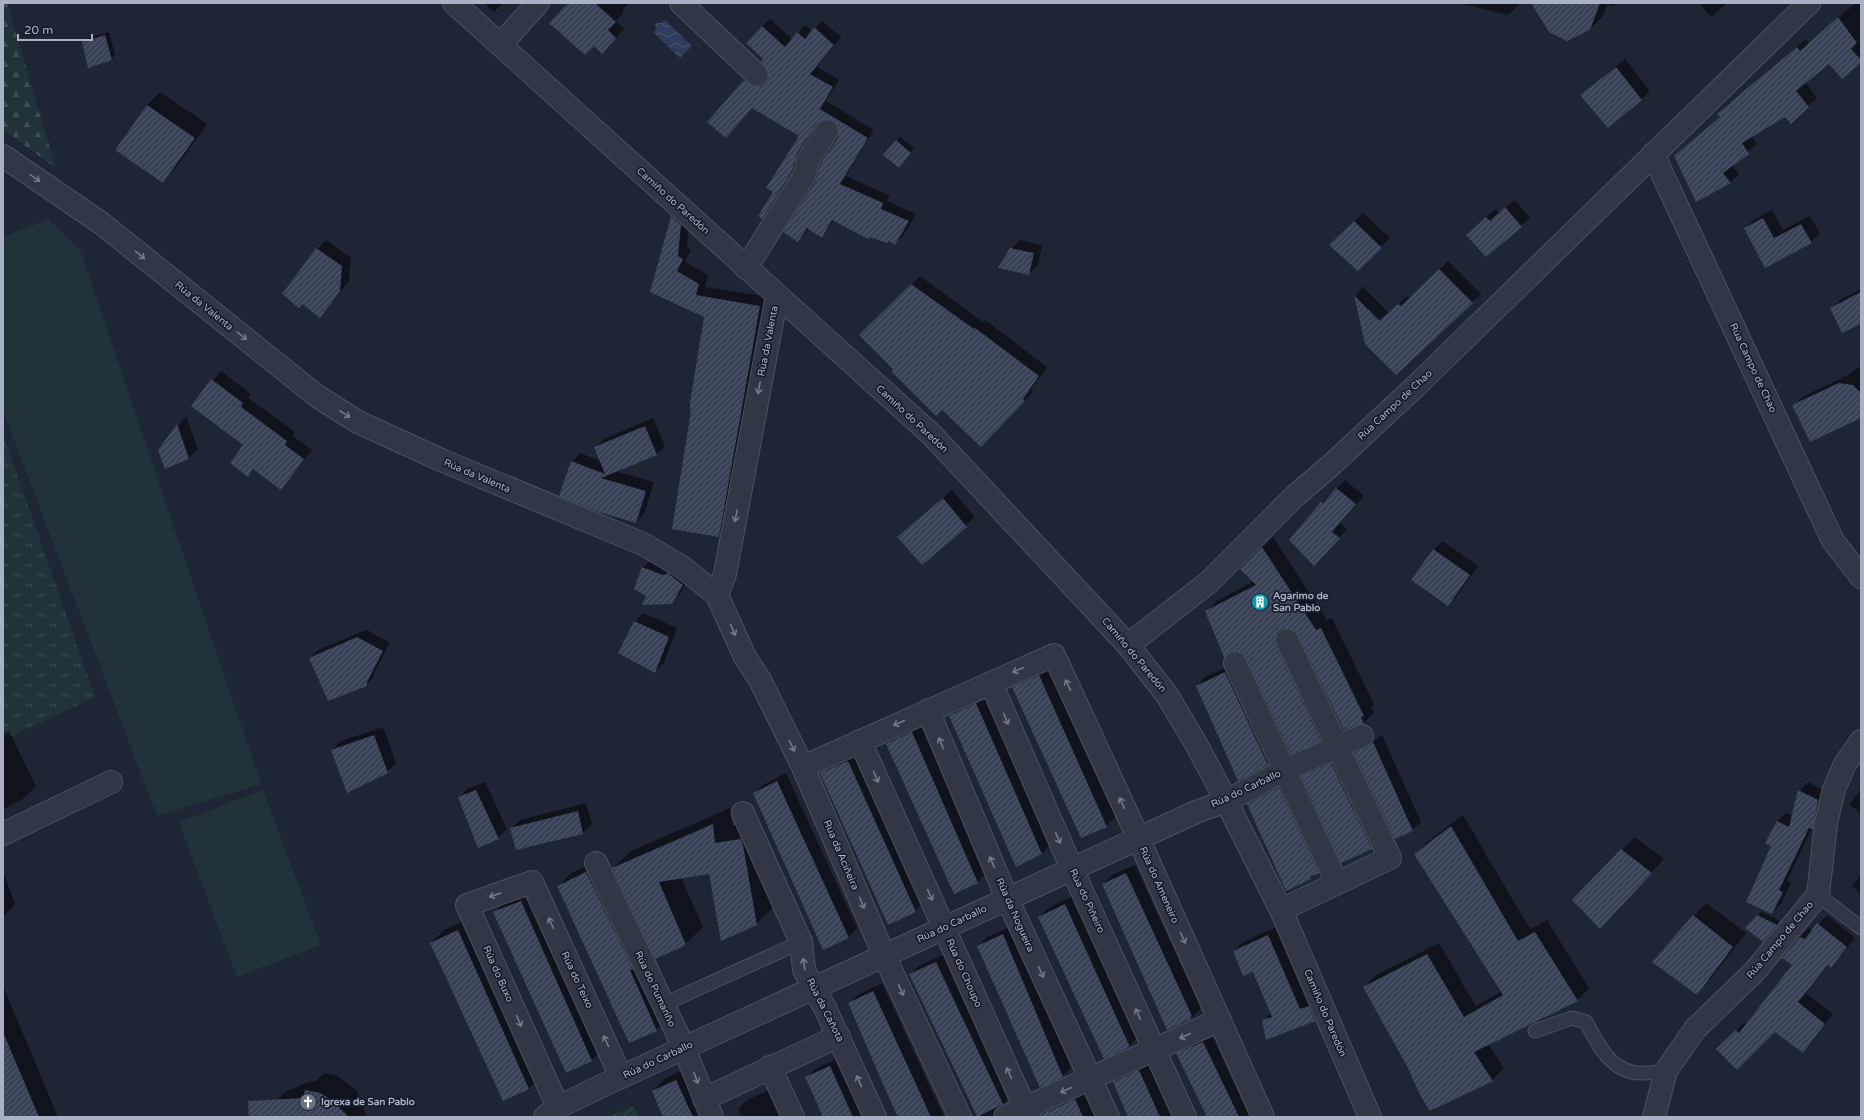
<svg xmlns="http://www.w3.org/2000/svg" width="1864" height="1120" viewBox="0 0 1864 1120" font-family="'Varela Round',sans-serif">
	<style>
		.grass { fill: url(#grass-tufts) }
		.forest { fill: url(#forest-firs) }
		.garden { fill: url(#garden-furrows) }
		.pitch { fill: #213338 }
		.water { fill: url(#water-waves) }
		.shadow { fill: #0007; fill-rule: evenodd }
		.building { fill: url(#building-hatch) }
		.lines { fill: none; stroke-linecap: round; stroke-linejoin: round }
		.lane-casing { stroke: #4c5261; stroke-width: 15 }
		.street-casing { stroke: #4c5261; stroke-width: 24 }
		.lane { stroke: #323746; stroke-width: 13 }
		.street { stroke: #323746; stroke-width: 22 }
		.oneway { stroke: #757a8b }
		.labels { text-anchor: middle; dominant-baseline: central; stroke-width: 3.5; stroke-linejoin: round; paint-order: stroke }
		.street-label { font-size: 10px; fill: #abb1c4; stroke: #171d2a }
		.poi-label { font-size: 10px; font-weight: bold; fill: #abb1c4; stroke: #171d2a; text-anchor: start }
	</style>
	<defs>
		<pattern id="grass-tufts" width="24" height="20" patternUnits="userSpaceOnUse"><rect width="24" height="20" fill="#213338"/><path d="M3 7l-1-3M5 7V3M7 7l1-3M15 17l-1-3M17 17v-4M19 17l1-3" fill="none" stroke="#3f4e53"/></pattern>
		<pattern id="forest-firs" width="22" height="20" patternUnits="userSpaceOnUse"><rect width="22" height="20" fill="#213338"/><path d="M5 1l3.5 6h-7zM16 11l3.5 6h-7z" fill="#3f4e53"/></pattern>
		<pattern id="garden-furrows" width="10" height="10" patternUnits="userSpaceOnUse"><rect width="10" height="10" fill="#213338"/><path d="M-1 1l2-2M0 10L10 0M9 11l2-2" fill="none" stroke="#3f4e53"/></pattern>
		<pattern id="water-waves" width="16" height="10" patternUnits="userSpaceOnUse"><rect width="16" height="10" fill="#2f3c5b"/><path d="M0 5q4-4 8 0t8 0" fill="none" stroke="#4a5671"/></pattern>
		<pattern id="building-hatch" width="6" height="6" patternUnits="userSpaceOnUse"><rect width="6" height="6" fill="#3a4257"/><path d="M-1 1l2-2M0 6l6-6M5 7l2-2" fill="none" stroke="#545b6e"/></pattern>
	</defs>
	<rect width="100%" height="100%" fill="#1e2535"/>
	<polygon class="grass" points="3,434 95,697 3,740"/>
	<polygon class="forest" points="3,3 7,3 56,168 3,130"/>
	<polygon class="garden" points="633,1106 638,1117 608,1117"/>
	<g class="pitch">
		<polygon points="48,219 80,250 261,784 157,816 3,411 3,237"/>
		<polygon points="263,790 321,945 237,977 179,822"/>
	</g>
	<polygon class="water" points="665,20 692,46 680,58 653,32 656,29 655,25 657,23 661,23"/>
	<g class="shadow">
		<polygon points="484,3 503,3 494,12"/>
		<polygon points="569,3 629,3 622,10 624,12 616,21 624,29 611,44"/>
		<polygon points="1459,3 1521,3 1508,15"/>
		<polygon points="1546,3 1616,3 1613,6 1607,5 1603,16 1590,29"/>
		<polygon points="1699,3 1727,3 1711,17"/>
		<polygon points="1855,3 1861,3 1861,38 1859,40 1861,42 1861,61 1829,63 1805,82 1817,98 1808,106 1786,115 1751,136 1757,144 1732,165 1739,174 1731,182 1696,201 1675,156 1720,117 1718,114 1727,105 1806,39 1809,43"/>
		<polygon points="770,19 792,39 805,25 812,31 822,21 841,37 817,67 839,80 826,101 874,130 846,176 890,196 887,201 916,214 903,236 895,243 889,239 834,220 822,237 809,228 798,241 815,183 840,132 839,125 834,120 828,118 821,119 805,145 799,163 770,210 762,217 800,135 745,80 752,73 762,80 769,80 770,71 764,59 762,26"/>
		<polygon points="109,32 115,55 111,60 83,43 87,38"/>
		<polygon points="1625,59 1650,91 1641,100 1581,95"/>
		<polygon points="160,92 207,124 176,168 163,182 147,105"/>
		<polygon points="900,137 914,148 903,162 896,141"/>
		<polygon points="1515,200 1530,218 1486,256 1467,235 1495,209 1499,213"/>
		<polygon points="681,208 689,216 687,247 691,250 685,262 708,275 705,287 768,297 728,528 719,536 693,410 705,316 651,291 672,217"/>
		<polygon points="1772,210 1783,230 1810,216 1820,233 1811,242 1765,266 1745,228 1754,220"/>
		<polygon points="1363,213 1390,238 1358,270 1331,245"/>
		<polygon points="326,240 351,258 349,281 320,316 317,249"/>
		<polygon points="1020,240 1042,245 1038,265 1029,274 1011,249"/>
		<path d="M1448 261 1481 294 1472 302 1366 344 1355 296 1363 287 1389 313 1407 296 1410 298ZM1368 308 1384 324 1382 325 1368 311Z"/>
		<polygon points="920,276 983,322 985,320 1047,367 1031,390 1033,392 981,446 861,335"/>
		<polygon points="1861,289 1861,322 1831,309 1840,300"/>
		<polygon points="1858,367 1861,371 1861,417 1794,406 1802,397 1848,375"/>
		<polygon points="221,371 251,394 248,398 295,432 293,436 312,450 281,488 254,469 248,476 245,444 193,405"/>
		<polygon points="186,416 198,449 189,458 166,468 159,450"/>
		<polygon points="653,418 665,446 657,454 615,471 654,482 644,514 636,522 572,462 580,453 601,461 595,447 604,439"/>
		<polygon points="1345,480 1364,496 1340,523 1347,529 1322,556 1290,540 1322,502"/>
		<polygon points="952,490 975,517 922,564 907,529"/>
		<polygon points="1273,537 1327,620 1332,618 1374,704 1371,707 1374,712 1364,723 1357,724 1299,634 1295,629 1285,627 1286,634 1331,729 1320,740 1206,612 1217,601 1254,581 1241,569"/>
		<polygon points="1443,541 1478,566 1457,596 1448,605 1412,579 1434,549"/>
		<polygon points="652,559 691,576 680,594 671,603 648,596 643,567"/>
		<polygon points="643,613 677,628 664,663 655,671 635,622"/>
		<polygon points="366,630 390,643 374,673 374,677 366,685 310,658 318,650"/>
		<polygon points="1234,664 1276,755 1268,764 1238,779 1197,686 1205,677"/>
		<polygon points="1048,667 1115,817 1106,826 1013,688 1022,679"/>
		<polygon points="985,695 1050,845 1042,854 950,716 959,707"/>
		<polygon points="920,724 986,873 978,882 954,893 887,744 896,735"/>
		<polygon points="383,727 396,763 387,772 332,750 341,741"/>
		<polygon points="9,731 36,786 23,799 3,809 3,734"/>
		<polygon points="1382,735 1421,822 1412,830 1355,753 1364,745 1377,739"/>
		<polygon points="856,753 924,902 915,911 821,773 830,765"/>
		<polygon points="1340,755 1380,839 1371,848 1303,777 1311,768"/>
		<polygon points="786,773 857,928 849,937 824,948 754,793 763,785"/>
		<polygon points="1288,779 1327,864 1311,878 1287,890 1248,804 1257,796"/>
		<polygon points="485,782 507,829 498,838 459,798 467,789"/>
		<polygon points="1808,782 1827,792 1821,819 1812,828 1787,881 1791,883 1781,904 1772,913 1773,845 1777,821 1786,813 1793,816 1799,791"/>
		<polygon points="1861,790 1861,814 1849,804"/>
		<polygon points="586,803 592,824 583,833 517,849 512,828 520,820"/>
		<polygon points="730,808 733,826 758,822 774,907 756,924 710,873 681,878 703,927 685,944 613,868 631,851"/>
		<polygon points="1463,815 1530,929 1547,920 1589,988 1577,1000 1488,1044 1504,1068 1492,1080 1431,1109 1420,1092 1397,1046 1365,987 1376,975 1439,943 1476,1006 1502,991 1415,854 1427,842"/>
		<polygon points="1635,837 1664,859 1613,915 1622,850"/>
		<polygon points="599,860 669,1017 656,1030 558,886 571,873"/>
		<polygon points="1135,865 1200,1006 1200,1010 1191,1018 1168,1029 1103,884 1112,875"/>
		<polygon points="3,871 15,904 3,917"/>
		<polygon points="1861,875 1861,894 1852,886"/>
		<polygon points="534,888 605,1047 592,1060 566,1072 495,912 508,899"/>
		<polygon points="1073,896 1137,1038 1128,1047 1039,917 1048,908"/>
		<polygon points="1706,903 1746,933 1710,980 1696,993 1653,962"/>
		<polygon points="1762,912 1780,921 1767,937 1757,916"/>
		<polygon points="1827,915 1855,938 1839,958 1831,967 1829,965 1806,993 1833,1014 1811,1043 1802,1052 1775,1030 1717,1049 1745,1022 1747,1024 1794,965 1800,937 1809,928 1813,930"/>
		<polygon points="471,918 542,1075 529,1088 503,1100 431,943 444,930"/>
		<polygon points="1012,926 1071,1068 1062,1076 978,946 987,937"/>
		<polygon points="1276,927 1323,1011 1315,1020 1263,1021 1271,1013 1254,971 1234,951 1243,942"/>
		<polygon points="945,954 1011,1095 1001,1107 1005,1117 976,1117 910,974 919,966"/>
		<polygon points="882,983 944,1117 900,1117 849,1003 858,995"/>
		<polygon points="3,986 58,1117 3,1117"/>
		<polygon points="1211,1034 1250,1117 1207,1117 1178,1054 1186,1045"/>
		<polygon points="839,1058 866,1117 824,1117 806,1078 815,1069"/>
		<polygon points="1148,1062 1172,1117 1130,1117 1114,1082 1123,1074"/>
		<polygon points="689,1067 712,1117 664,1117 653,1091 666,1078"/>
		<polygon points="324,1073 338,1076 357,1091 367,1117 277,1117 268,1109 285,1092 308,1082 316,1081"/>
		<polygon points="773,1088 786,1117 742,1117 738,1109 747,1100"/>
		<polygon points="1084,1091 1095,1117 1054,1117 1051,1111 1060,1102"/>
	</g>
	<g class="building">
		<polygon points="568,3 595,3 616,22 608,30 616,38 602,54 594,46 585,55 549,23"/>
		<polygon points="1531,3 1600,3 1590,30 1567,41 1549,32"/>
		<polygon points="1838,17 1857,43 1851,49 1861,60 1861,63 1842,79 1829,64 1796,91 1809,107 1791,124 1785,117 1742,143 1749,154 1723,173 1731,183 1696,202 1674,156 1720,117 1717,114 1745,90 1797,47 1800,51"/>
		<polygon points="762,26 785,47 797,32 805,39 814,27 834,45 810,74 833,87 820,109 868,138 840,184 883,203 881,209 909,221 895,245 889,241 887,243 870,237 868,239 832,220 822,238 807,228 798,242 783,232 815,183 820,165 838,138 839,132 838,126 834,121 828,119 822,120 817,124 797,153 792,171 762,219 758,216 773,192 766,188 799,136 752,108 726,138 707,122 744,80 754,87 761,87 766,83 769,78 769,72 761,61 763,59 746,43"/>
		<polygon points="105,35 112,60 88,68 82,42"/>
		<polygon points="1616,67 1642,100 1608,128 1580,95"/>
		<polygon points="147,105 195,138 163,183 115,150"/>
		<polygon points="896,140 911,153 899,168 883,155"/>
		<polygon points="1505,207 1522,227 1486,257 1466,235 1486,217 1490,221"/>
		<polygon points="671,216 681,225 678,256 683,259 677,271 699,284 696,295 760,306 719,537 672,529 691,411 690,411 690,403 704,317 650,292"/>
		<polygon points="1763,218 1774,238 1801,224 1812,243 1765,268 1744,228"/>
		<polygon points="1354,221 1382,248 1358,271 1329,245"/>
		<polygon points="316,248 342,266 340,291 320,318 302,304 299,308 282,294"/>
		<polygon points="1010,248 1034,253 1029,275 998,268"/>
		<polygon points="1439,269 1473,303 1396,375 1365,344 1354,295 1379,321 1398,304 1401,306"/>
		<polygon points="911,284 974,329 975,328 1039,376 1023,399 1025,401 981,447 942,410 936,416 891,371 893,369 859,335"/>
		<polygon points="1861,292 1861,324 1842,333 1830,308"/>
		<polygon points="211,379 243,403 241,407 287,441 285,445 304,459 281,490 253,469 248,477 230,463 243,445 191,406"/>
		<polygon points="1839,383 1853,385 1861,393 1861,418 1810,442 1792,405"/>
		<polygon points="177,424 189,459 165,469 158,450"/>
		<polygon points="645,426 657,455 601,478 646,491 636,523 596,511 559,496 571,461 605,474 594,447"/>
		<polygon points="1336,488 1356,504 1332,532 1340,538 1314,566 1289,540 1321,502 1323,503"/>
		<polygon points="943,498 967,527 922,565 897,537"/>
		<polygon points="1262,547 1316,630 1321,628 1364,716 1361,717 1364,724 1357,725 1344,730 1298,635 1294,630 1288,628 1281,629 1277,633 1275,639 1276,645 1321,741 1291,754 1246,658 1242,653 1236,651 1229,652 1224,657 1205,611 1256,585 1240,569"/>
		<polygon points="1433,549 1470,575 1448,606 1411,580"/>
		<polygon points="642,567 663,575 668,573 683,585 672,604 642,605 646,596 634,589"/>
		<polygon points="634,621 669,637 655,673 618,653"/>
		<polygon points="357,637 383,651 367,682 367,686 328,701 309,658"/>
		<polygon points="1225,672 1268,765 1238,781 1196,686"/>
		<polygon points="1039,675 1107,827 1081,838 1012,687"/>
		<polygon points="976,703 1042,854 1016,867 949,716"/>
		<polygon points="912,732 978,883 954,894 886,744"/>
		<polygon points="374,735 388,773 347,793 331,750"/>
		<polygon points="1373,742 1413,831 1395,839 1354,753 1367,747"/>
		<polygon points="848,761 916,912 888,925 820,773"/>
		<polygon points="1331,763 1372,849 1341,863 1301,776"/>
		<polygon points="777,781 849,938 823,950 753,793"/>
		<polygon points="1279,787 1319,873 1310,877 1311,879 1286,891 1247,804"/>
		<polygon points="476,790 499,839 478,848 458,797"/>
		<polygon points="1798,790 1818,800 1813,829 1809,828 1779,890 1783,892 1772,914 1746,902 1771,846 1765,843 1777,821 1789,827"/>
		<polygon points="578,811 583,834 516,850 510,828"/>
		<polygon points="713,824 715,843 741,839 743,845 757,925 721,941 709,874 659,882 686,945 655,959 612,868"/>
		<polygon points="1451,826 1518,941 1535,932 1578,1001 1474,1052 1493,1081 1430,1111 1419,1093 1408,1068 1363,987 1427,954 1464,1017 1503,995 1414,854"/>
		<polygon points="1621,849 1652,873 1600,929 1572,900"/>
		<polygon points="586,872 633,969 630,970 657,1031 629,1043 557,886"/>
		<polygon points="1126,873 1192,1016 1190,1017 1191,1019 1167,1030 1102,884"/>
		<polygon points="521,901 592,1061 566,1073 493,912"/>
		<polygon points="1065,904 1129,1045 1129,1047 1104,1059 1038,917"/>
		<polygon points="1693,915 1733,947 1697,995 1652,962"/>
		<polygon points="1757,915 1777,925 1763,942 1745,928"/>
		<polygon points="1817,923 1847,947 1831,968 1828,965 1798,1002 1825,1024 1803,1053 1775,1032 1737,1070 1716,1049 1736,1030 1739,1033 1792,965 1782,958 1800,937 1805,939"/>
		<polygon points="458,930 529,1089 503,1101 430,943"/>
		<polygon points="1003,934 1063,1077 1040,1088 977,946"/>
		<polygon points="1268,935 1300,1009 1309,1006 1315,1021 1266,1040 1262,1020 1272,1017 1253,972 1243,976 1233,951"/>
		<polygon points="936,962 1003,1104 977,1117 909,974"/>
		<polygon points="873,991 893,1034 931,1117 898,1117 886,1091 848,1003"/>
		<polygon points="3,1032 39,1117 3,1117"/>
		<polygon points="1203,1042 1221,1079 1239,1117 1207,1117 1176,1053"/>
		<polygon points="830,1066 853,1117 823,1117 805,1077"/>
		<polygon points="1139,1070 1160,1117 1128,1117 1113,1082"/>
		<polygon points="676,1080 693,1117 663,1117 652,1091"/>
		<polygon points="305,1090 320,1093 330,1099 349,1117 249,1117 248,1101 303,1098"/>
		<polygon points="1075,1099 1083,1117 1041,1117 1041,1115"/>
	</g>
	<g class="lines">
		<g class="lane-casing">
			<g id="lane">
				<polyline points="1818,895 1861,928"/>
				<polyline points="662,1005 801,942"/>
				<path d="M1535 1031 1572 1018 1586 1022C1597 1042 1607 1066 1632 1072 1642 1075 1656 1072 1666 1071"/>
			</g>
		</g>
		<g class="street-casing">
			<g id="street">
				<polyline points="454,3 932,435 1128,645 1167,695 1195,742 1218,785 1281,910 1370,1117"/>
				<polyline points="681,3 757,75"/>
				<polyline points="501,44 538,3"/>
				<polyline points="1653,154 1833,541 1861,577"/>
				<polyline points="3,156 101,223 317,396 358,422 441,460 643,544 682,567 717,595 745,657 760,680 803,767 884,955 960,1117"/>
				<polyline points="746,268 804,176 808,160 827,131"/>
				<polyline points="717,595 725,574 777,295"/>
				<polyline points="1128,645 1209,582 1295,496 1329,467 1417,385 1809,3"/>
				<polyline points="1235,663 1337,883"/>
				<polyline points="991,683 1072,869 1185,1117"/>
				<polyline points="928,710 1007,898 1108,1117"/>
				<polyline points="860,741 1029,1117"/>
				<polyline points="803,767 1054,655 1132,824 1263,1117"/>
				<polyline points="743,813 801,942 804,970 825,1008 875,1117"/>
				<polyline points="3,834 111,782"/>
				<polyline points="596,863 684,1048 712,1117"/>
				<polyline points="1281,910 1390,858 1287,640"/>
				<polyline points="770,1067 793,1117"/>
				<polyline points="704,1099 839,1036"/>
				<polyline points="558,1107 467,905 532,882 621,1077"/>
				<polyline points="545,1117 558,1107 608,1083 1196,812 1226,801 1285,770 1362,736"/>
				<polyline points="1005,1117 1220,1020"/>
				<polyline points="1654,1117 1666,1071 1695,1029 1754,972 1818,895 1826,823 1834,789 1845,764 1861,741"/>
			</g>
		</g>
		<use href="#lane" class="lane"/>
		<use href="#street" class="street"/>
	</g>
	<defs><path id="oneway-shaft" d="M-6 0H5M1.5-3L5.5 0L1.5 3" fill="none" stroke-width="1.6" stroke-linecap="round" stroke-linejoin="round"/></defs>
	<g class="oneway">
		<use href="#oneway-shaft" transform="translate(35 178) rotate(35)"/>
		<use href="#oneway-shaft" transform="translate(140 255) rotate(39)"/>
		<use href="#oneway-shaft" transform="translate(242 336) rotate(39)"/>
		<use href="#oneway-shaft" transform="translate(759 388) rotate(101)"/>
		<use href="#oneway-shaft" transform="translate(345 414) rotate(32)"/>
		<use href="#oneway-shaft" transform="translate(736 516) rotate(101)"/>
		<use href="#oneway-shaft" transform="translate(733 630) rotate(66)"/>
		<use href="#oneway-shaft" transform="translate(1018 670) rotate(156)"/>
		<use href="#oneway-shaft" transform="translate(1068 685) rotate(-115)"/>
		<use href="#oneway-shaft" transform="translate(1006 719) rotate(67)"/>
		<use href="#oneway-shaft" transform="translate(899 723) rotate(155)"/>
		<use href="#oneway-shaft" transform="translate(941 743) rotate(-113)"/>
		<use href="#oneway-shaft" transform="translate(792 746) rotate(64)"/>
		<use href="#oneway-shaft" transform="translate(876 777) rotate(66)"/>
		<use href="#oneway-shaft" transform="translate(1122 803) rotate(-115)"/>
		<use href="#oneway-shaft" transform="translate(1058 838) rotate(66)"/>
		<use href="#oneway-shaft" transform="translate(992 862) rotate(-113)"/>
		<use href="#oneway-shaft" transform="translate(495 895) rotate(161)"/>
		<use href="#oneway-shaft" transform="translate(930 895) rotate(66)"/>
		<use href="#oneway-shaft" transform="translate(862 903) rotate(67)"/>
		<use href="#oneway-shaft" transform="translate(551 923) rotate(-115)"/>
		<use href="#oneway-shaft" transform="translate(1183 938) rotate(66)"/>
		<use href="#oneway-shaft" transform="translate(804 964) rotate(-98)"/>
		<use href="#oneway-shaft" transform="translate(1041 972) rotate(65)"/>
		<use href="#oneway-shaft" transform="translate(901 990) rotate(65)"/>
		<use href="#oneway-shaft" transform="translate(1138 1014) rotate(-114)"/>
		<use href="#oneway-shaft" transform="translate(519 1021) rotate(66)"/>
		<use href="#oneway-shaft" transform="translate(1185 1036) rotate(156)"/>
		<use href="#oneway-shaft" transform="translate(606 1041) rotate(-115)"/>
		<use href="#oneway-shaft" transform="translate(1009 1073) rotate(-114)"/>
		<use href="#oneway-shaft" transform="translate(696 1078) rotate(69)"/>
		<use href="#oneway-shaft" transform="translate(859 1081) rotate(-114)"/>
		<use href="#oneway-shaft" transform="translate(1066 1090) rotate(156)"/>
	</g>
	<defs>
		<g id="building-disc" transform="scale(0.9)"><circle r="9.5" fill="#0f9aa8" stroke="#171d2a"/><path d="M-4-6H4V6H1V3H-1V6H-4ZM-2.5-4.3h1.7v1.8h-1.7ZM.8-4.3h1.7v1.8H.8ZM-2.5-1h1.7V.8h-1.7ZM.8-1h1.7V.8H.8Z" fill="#fff"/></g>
		<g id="church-disc" transform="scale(0.9)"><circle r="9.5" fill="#6b7280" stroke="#171d2a"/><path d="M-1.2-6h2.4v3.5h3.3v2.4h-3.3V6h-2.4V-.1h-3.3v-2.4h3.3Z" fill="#fff"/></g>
	</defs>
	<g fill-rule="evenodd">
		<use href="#building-disc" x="1260" y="602"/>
		<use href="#church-disc" x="308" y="1102"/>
	</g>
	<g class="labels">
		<g class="street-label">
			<text transform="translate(673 201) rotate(42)">Camiño do Paredón</text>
			<text transform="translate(204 306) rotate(39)">Rúa da Valenta</text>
			<text transform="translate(768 341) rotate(-79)">Rúa da Valenta</text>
			<text transform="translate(1753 368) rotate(65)">Rúa Campo de Chao</text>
			<text transform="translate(1395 405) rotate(-43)">Rúa Campo de Chao</text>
			<text transform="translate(912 419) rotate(43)">Camiño do Paredón</text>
			<text transform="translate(477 476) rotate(23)">Rúa da Valenta</text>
			<text transform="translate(1134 655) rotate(50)">Camiño do Paredón</text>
			<text transform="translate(1246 789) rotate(-25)">Rúa do Carballo</text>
			<text transform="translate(841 855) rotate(67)">Rúa da Aciñeira</text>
			<text transform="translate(1159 885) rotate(66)">Rúa do Ameneiro</text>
			<text transform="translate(1087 901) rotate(65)">Rúa do Piñeiro</text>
			<text transform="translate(1015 915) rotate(66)">Rúa da Nogueira</text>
			<text transform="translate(952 924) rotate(-25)">Rúa do Carballo</text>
			<text transform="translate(1780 940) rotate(-50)">Rúa Campo de Chao</text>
			<text transform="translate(964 973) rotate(66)">Rúa do Choupo</text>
			<text transform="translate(498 974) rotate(66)">Rúa do Buxo</text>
			<text transform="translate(577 980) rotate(65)">Rúa do Teixo</text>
			<text transform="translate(655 989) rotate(65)">Rúa do Pumariño</text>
			<text transform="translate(825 1010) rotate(63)">Rúa da Cañota</text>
			<text transform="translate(1325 1013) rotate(67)">Camiño do Paredón</text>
			<text transform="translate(658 1060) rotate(-25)">Rúa do Carballo</text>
		</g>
		<g class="poi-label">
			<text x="1273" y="596">Agarimo de<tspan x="1273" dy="12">San Pablo</tspan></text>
			<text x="321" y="1102">Igrexa de San Pablo</text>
		</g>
	</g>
	<rect width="1864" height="1120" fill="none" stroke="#abb1c4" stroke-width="8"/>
	<path d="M18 34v6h74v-6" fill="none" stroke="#abb1c4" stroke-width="2"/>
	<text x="24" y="34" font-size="12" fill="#abb1c4" stroke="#171d2a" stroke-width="3" paint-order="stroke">20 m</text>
</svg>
